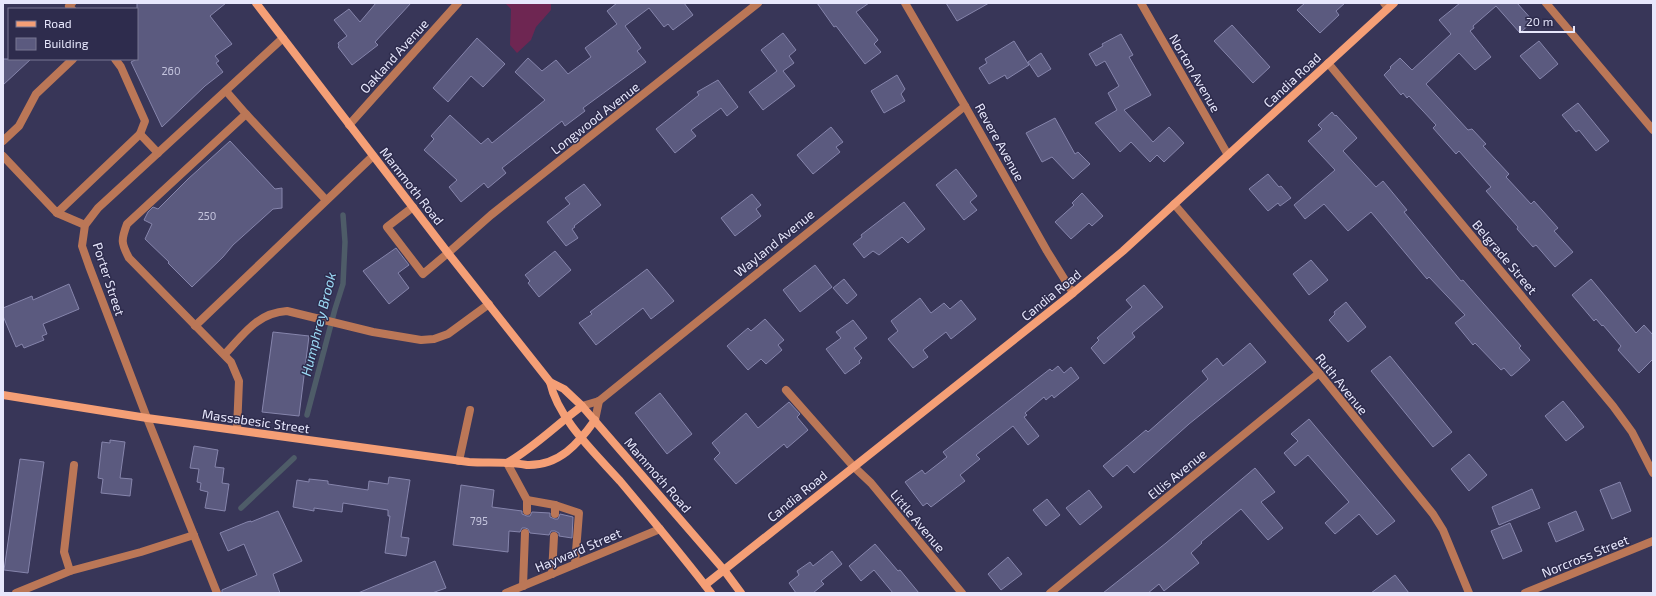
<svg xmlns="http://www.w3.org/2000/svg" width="1656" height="596" viewBox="0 0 1656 596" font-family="'Exo 2',sans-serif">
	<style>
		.green { fill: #6e2652 }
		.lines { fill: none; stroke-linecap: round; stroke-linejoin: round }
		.stream { stroke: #4e5c68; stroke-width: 5.5 }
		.building { fill: #5b5a7f; stroke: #8685ac }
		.lane { stroke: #bb7757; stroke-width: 8 }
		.street { stroke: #bb7757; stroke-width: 8 }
		.secondary { stroke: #f59f76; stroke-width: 8 }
		.labels { text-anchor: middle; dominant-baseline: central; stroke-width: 3; stroke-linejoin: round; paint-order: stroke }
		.number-label { font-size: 11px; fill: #c4c4dd }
		.street-label { font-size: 13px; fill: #e7e7fc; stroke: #2e2c4d }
		.water-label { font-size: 14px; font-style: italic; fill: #9cdbf6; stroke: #2e2c4d }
	</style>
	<rect width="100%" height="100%" fill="#383658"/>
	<polygon class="green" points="505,3 551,3 551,10 536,27 531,40 517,53 510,45 511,9"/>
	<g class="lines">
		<g class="stream">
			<polyline points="307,415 335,309 343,284 345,242 343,215"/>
			<polyline points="241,508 294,458"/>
		</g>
	</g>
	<g class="building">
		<polygon points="137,3 226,3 210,16 232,44 215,56 219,61 216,63 223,72 205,86 162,127 131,62 137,59"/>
		<polygon points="376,3 411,3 375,42 378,45 352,65 338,47 339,46 338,43 347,36 334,20 349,9 360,22"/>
		<polygon points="617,3 684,3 693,15 673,30 668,24 664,27 649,8 625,26 641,48 637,51 646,62 583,108 585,111 565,126 562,121 502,168 506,173 488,188 484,183 461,202 449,187 457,180 424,150 434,139 431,136 450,115 481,144 488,138 492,143 545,100 515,72 528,58 542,71 556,60 568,74 591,57 585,48 617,24 607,11"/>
		<polygon points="817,3 869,3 856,12 878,40 874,44 881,52 865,64 836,26 834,27"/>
		<polygon points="946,3 989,3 957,21"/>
		<polygon points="1305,3 1345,3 1336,11 1339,15 1320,33 1297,10"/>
		<polygon points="1460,3 1517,3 1533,21 1520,33 1496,6 1473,26 1474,28 1470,31 1491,57 1475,70 1459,53 1426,84 1468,130 1472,129 1486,144 1483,146 1509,174 1506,177 1531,204 1534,201 1558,228 1554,231 1573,252 1555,267 1536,245 1533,247 1517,229 1518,227 1486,191 1491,187 1459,151 1456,154 1433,128 1436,125 1409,96 1407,98 1403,93 1401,95 1384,75 1391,68 1390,67 1400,58 1412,70 1451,34 1439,20"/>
		<polygon points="1232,25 1270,67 1253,83 1214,41"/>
		<polygon points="783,33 796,50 789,56 794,63 783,71 795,86 763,110 749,92 777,71 761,50"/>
		<polygon points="1121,34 1133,55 1129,57 1151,95 1124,110 1153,142 1169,127 1184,143 1164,162 1157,155 1150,162 1131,142 1120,152 1095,123 1117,110 1108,93 1119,86 1105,61 1096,66 1089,54 1103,46 1102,44"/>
		<polygon points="477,38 505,64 483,87 471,76 448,102 433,88"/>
		<polygon points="1014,41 1029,65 1007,79 1005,75 989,84 979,68 987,63 985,59"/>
		<polygon points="1539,41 1558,64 1540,79 1520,56"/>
		<polygon points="1041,53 1051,69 1038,77 1028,62"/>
		<polygon points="3,59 31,59 3,85"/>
		<polygon points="897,75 905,89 901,94 905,101 884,113 871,91"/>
		<polygon points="718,80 738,107 727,116 721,108 691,130 696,136 675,153 656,129 699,95 697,92"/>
		<polygon points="1578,103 1609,141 1596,151 1579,130 1576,132 1562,115"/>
		<polygon points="1332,112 1335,116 1336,115 1357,138 1343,151 1376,187 1383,181 1407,210 1404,212 1461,281 1463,280 1476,295 1521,346 1519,348 1530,360 1513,375 1511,376 1504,368 1501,370 1475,343 1473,345 1455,323 1465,315 1429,277 1427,279 1371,212 1348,231 1324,204 1305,219 1294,205 1335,170 1308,141 1322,129 1318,125"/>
		<polygon points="1055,118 1075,154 1078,152 1090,164 1073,179 1052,157 1042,162 1026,133"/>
		<polygon points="831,127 843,142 836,147 840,152 813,174 797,155"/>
		<polygon points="230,141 275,189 282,188 282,208 273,209 233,245 223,257 192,287 168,263 169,262 145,239 152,224 144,220 148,212 153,207 158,209 188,179"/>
		<polygon points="956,169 977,196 970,202 977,210 964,220 936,185"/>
		<polygon points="1268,174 1279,187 1281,186 1291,198 1280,206 1278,203 1268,211 1249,189"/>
		<polygon points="584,184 601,205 574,226 575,227 572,229 578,238 566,246 547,222 570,204 565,198"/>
		<polygon points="1082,193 1103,216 1092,226 1089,223 1071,239 1055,222 1074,205 1072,203"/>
		<polygon points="752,194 761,205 756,209 761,216 735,236 721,218"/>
		<polygon points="904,202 925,229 908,243 902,237 879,255 873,251 864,258 853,244 862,237 861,235"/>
		<polygon points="396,248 409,265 398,273 409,288 389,304 363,271"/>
		<polygon points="555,251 571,270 539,297 528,283 530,281 525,275"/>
		<polygon points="1311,260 1328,280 1309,295 1293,274"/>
		<polygon points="815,265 832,287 800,312 783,290"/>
		<polygon points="647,269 674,301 651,319 643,308 596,345 579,323 592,314 590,312"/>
		<polygon points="844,279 857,295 847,304 833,288"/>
		<polygon points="1591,279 1636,333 1644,325 1653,335 1653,359 1639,373 1618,350 1621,346 1603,325 1602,326 1596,319 1594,321 1572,295"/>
		<polygon points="69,284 79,309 43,324 47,334 42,336 44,340 24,348 22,344 16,347 3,316 3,308 32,296 33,300"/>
		<polygon points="1144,285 1163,307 1132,333 1135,337 1104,364 1091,348 1099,340 1097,338 1132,307 1126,300"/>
		<polygon points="920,298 931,313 944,303 950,309 961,300 976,319 951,339 946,332 923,350 928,357 913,368 888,339 898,331 891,321"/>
		<polygon points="1346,302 1366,327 1348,342 1329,320 1335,314 1334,312"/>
		<polygon points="765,319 784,340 778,345 782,350 766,364 761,359 748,370 727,346 748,328 751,331"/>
		<polygon points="853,320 867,338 854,348 862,358 859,361 860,363 845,374 826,349 841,338 836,332"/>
		<polygon points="273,332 309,336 299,416 262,412"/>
		<polygon points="1250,343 1266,362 1189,424 1134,473 1127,465 1113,477 1103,466 1146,430 1148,432 1208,379 1202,371 1217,358 1223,366"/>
		<polygon points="1390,356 1452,432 1433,447 1371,371"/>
		<polygon points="1058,366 1064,373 1071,367 1079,378 1054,398 1052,395 1046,400 1044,397 1025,413 1027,415 1024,417 1039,436 1028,445 1013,426 976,455 980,459 960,475 965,481 931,507 927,503 923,506 905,482 922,470 925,474 947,457 943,452 1028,386 1050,369 1052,371"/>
		<polygon points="660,393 692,434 667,454 635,413"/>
		<polygon points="1563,401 1584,427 1566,441 1545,416"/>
		<polygon points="789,402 800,414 797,417 808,430 787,448 784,444 736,484 714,459 720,453 712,443 746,413 758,428"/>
		<polygon points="1309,419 1395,521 1377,535 1359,514 1335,534 1325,523 1349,502 1308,455 1295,466 1284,453 1298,441 1291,434"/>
		<polygon points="110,440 125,442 120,478 132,479 130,496 101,493 103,479 98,478 102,442 110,443"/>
		<polygon points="194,446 218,450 215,467 224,468 222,483 229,484 225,511 205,508 208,492 200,490 201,483 197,482 199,469 190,468"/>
		<polygon points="1469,454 1487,475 1469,491 1451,469"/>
		<polygon points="20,459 44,462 28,573 4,570"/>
		<polygon points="1255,468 1275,492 1261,502 1283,528 1268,540 1241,509 1201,542 1202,543 1191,553 1199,563 1164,591 1159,584 1148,593 1103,593 1166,543"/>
		<polygon points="389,477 410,480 401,537 409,538 406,556 385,553 390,516 388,516 388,510 343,503 342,512 314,508 314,511 293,507 297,480 309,482 309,479 328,481 328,484 368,490 369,481 388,484"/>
		<polygon points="1620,482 1631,511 1612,519 1600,490"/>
		<polygon points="461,485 494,490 492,507 522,511 522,514 527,516 530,516 532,512 550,513 550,517 555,519 558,519 560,514 573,517 572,538 559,536 559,533 555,531 551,531 549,535 530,533 528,529 525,528 522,528 520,532 509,531 508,552 453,545"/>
		<polygon points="1532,489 1540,508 1499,525 1492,507"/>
		<polygon points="1089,490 1102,507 1080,525 1066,508"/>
		<polygon points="1047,499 1060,515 1046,526 1033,510"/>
		<polygon points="278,511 302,561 273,574 280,593 222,593 222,590 257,575 244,544 228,551 220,533 247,522 251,521 251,522"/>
		<polygon points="1576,511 1584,530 1556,542 1548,523"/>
		<polygon points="1510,523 1522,551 1503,559 1491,531"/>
		<polygon points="875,544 898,571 900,570 919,593 893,593 874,570 861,581 849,566"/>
		<polygon points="832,551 842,564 821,581 824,584 813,593 796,593 789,583 799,575 797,571 810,562 813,566"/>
		<polygon points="1008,557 1022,574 1001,590 988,574"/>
		<polygon points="435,561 446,588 432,593 358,593"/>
		<polygon points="1395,575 1409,593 1371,593"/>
	</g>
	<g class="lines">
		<g class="lane">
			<polyline points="72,9 69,6 72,3"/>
			<polyline points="115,59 121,67 145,121 140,134"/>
			<path d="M226 91 246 114 127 224C121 240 121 243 129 258L231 362 239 381 237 430"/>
			<polyline points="246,114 326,200"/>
			<polyline points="3,141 19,126 36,94 73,59"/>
			<polyline points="3,156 57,213 140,134 158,153"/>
			<polyline points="413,207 387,227 423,274 448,253"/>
			<polyline points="57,213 85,225"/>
			<polyline points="195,326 373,156"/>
			<path d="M225 354C244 334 257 313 287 311L373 332 421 340 434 339 448 334 489 304"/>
			<polyline points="786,390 853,466"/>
			<polyline points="459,461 470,410"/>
			<polyline points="507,463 527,500 527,511"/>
			<polyline points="527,500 555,505 579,513 575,564"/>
			<polyline points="555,505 555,514"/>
			<polyline points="70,571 64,552 74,465"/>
			<polyline points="552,574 554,536"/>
			<polyline points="523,586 525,533"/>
			<polyline points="16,593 70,571 141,552 194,535"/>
		</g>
		<g class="street">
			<polyline points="905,3 965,106 1047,251 1073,293"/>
			<polyline points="1141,3 1228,155"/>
			<polyline points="1384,3 1388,8"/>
			<polyline points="1546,3 1653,130"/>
			<polyline points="1328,63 1613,406 1632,432 1653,473"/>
			<polyline points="349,125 458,3"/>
			<polyline points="1174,204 1319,373 1433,514 1443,530 1469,593"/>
			<polyline points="448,253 491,215 758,3"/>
			<polyline points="582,406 599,401 965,106"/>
			<polyline points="595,420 599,401"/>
			<polyline points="853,466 871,483 962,593"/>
			<polyline points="217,593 147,418 89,266 82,246 85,225 98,208 283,38"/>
			<polyline points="506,593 660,529"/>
			<polyline points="1050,593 1319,373"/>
			<polyline points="1525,593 1653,541"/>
		</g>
		<g class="secondary">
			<path d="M256 3 448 253 550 382C558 419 595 453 620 481 651 518 682 555 711 593"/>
			<polyline points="550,382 564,389 582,406 724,570 741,593"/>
			<path d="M3 395 147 418 469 462C482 463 496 462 509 463 515 463 521 464 527 465 559 466 578 444 595 420"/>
			<path d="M507 463C536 446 556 425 582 406"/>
			<polyline points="705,585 1073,293 1123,251 1394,3"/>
		</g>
	</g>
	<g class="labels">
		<g class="number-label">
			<text x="171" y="70">260</text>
			<text x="207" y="215">250</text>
			<text x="479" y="520">795</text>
		</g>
		<g class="street-label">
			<text transform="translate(394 56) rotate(-48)">Oakland Avenue</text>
			<text transform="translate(1195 73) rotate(60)">Norton Avenue</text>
			<text transform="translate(1292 80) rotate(-43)">Candia Road</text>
			<text transform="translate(595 118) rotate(-38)">Longwood Avenue</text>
			<text transform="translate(1000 142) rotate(61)">Revere Avenue</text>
			<text transform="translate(412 186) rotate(52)">Mammoth Road</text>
			<text transform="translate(774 243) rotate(-39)">Wayland Avenue</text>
			<text transform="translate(1505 257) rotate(50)">Belgrade Street</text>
			<text transform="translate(109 279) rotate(72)">Porter Street</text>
			<text transform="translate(1051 295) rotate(-39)">Candia Road</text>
			<text transform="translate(1342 384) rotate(51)">Ruth Avenue</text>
			<text transform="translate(256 421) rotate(8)">Massabesic Street</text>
			<text transform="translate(1177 474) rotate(-39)">Ellis Avenue</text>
			<text transform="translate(658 475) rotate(49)">Mammoth Road</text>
			<text transform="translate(797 496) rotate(-39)">Candia Road</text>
			<text transform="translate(918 521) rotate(50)">Little Avenue</text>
			<text transform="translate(578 550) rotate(-23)">Hayward Street</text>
			<text transform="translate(1585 556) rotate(-22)">Norcross Street</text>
		</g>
		<g class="water-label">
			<text transform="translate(318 324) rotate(-76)">Humphrey Brook</text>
		</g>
	</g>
	<rect width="1656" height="596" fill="none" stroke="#e7e7fc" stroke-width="8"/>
	<rect x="8" y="8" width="130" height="52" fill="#2e2c4d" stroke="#787793"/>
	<rect x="16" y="21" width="20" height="6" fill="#f59f76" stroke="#787793"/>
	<text x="44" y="28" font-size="12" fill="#e7e7fc">Road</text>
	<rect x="16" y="38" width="20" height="12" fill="#5b5a7f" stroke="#787793"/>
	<text x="44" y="48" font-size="12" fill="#e7e7fc">Building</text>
	<path d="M1520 26v6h54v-6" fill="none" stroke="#e7e7fc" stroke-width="2"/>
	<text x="1526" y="26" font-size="12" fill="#e7e7fc" stroke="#2e2c4d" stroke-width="3" paint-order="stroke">20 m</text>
</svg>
